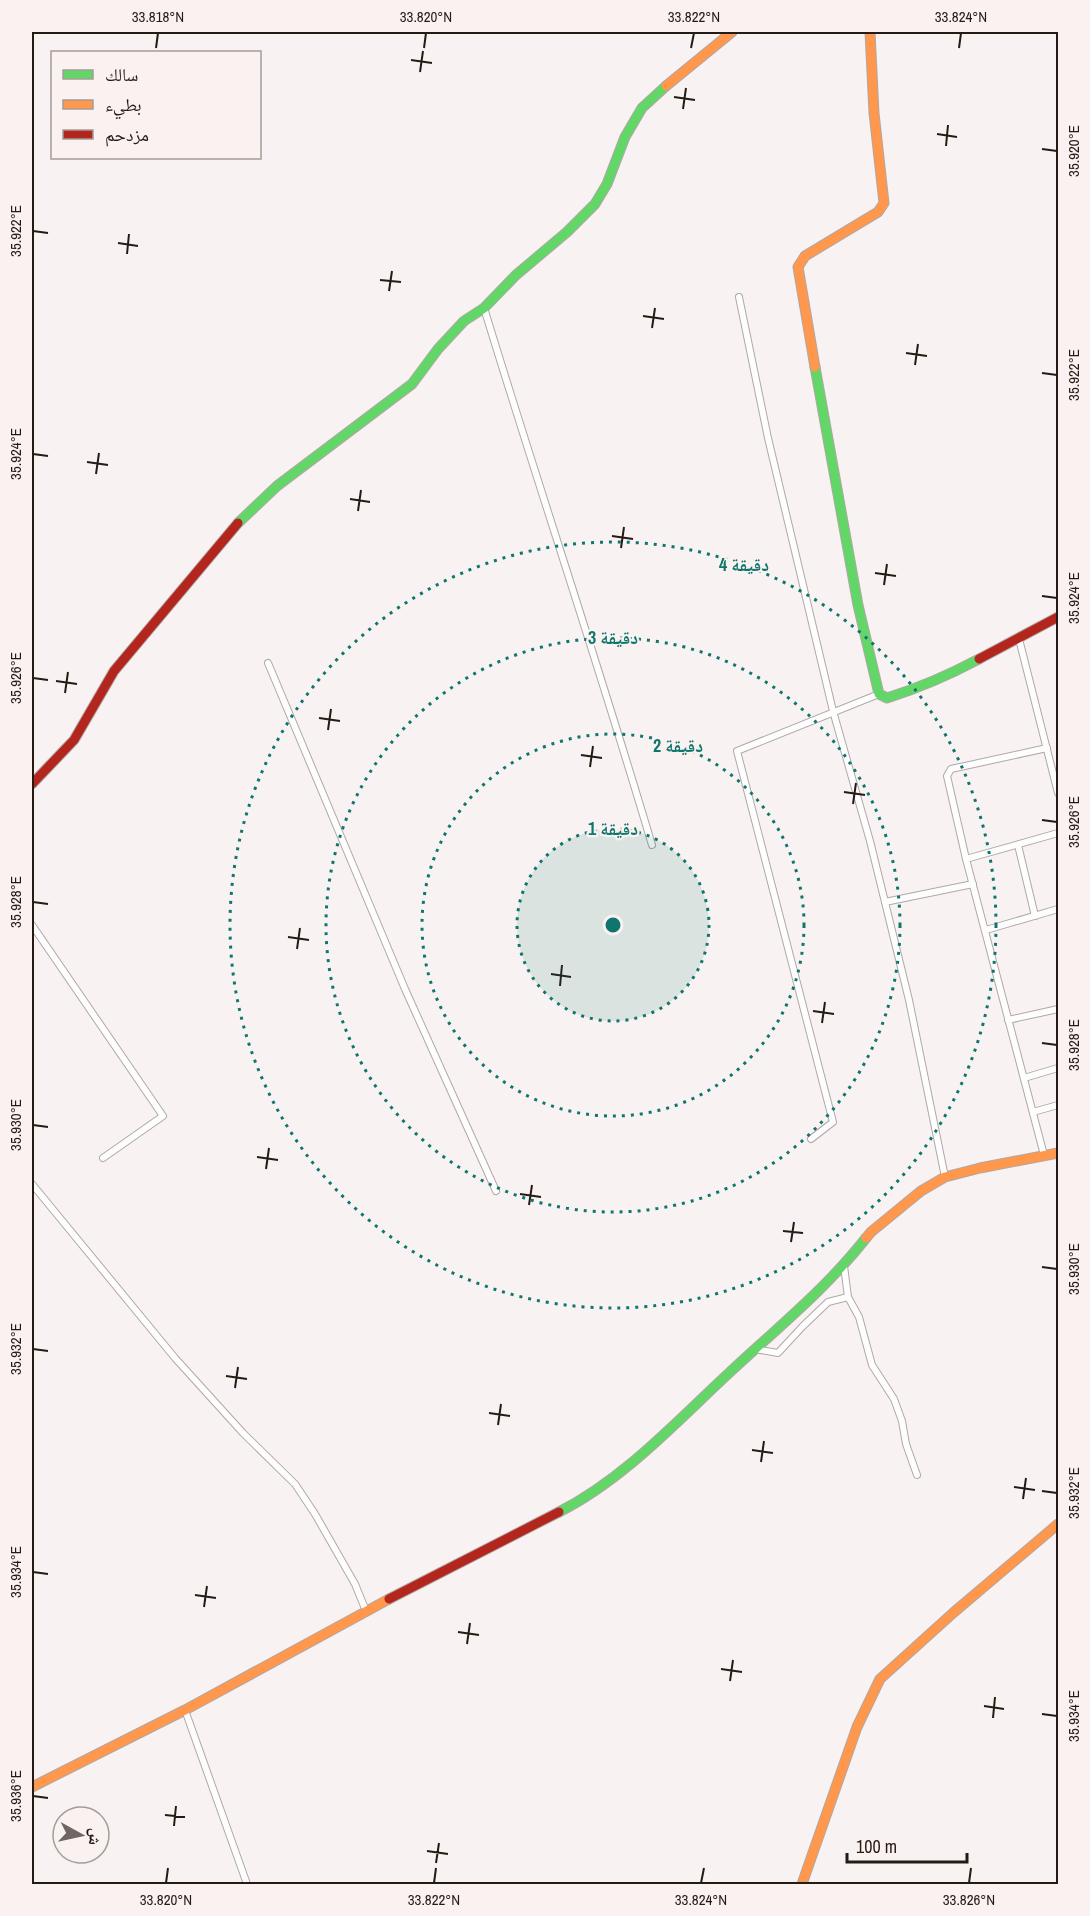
<svg xmlns="http://www.w3.org/2000/svg" width="1090" height="1916" viewBox="0 0 1090 1916" font-family="'Archivo Narrow','Noto Naskh Arabic',sans-serif">
	<style>
		.lines { fill: none; stroke-linecap: round; stroke-linejoin: round }
		.street-casing { stroke: #b0a8a6; stroke-width: 8 }
		.fast-casing { stroke: #b0a8a6; stroke-width: 11 }
		.slow-casing { stroke: #b0a8a6; stroke-width: 11 }
		.jam-casing { stroke: #b0a8a6; stroke-width: 11 }
		.street { stroke: #fefdfd; stroke-width: 6 }
		.fast { stroke: #63d668; stroke-width: 9 }
		.slow { stroke: #ff974d; stroke-width: 9 }
		.jam { stroke: #b3261e; stroke-width: 9 }
		.ticks { fill: none; stroke: #261a15; stroke-width: 2 }
		.ring { fill: none; stroke: #0f766e; stroke-width: 3; stroke-dasharray: 3 6 }
		.centre { fill: #0f766e; stroke: #faf2f0; stroke-width: 3 }
		.ring-label { font-size: 18px; text-anchor: middle; font-weight: bold; fill: #0f766e; stroke: #faf2f0; stroke-width: 4.5; stroke-linejoin: round; paint-order: stroke }
		.neatline { fill: none; stroke: #261a15; stroke-width: 2 }
		.ticks-label { font-size: 15px; text-anchor: middle; fill: #261a15 }
	</style>
	<rect width="100%" height="100%" fill="#f8f3f2"/>
	<g class="lines">
		<g class="street-casing">
			<g id="street">
				<polyline points="739,297 768,438 833,711 870,841 909,1000 945,1177"/>
				<path d="M484 308C539 488 599 666 652 845"/>
				<polyline points="1019,639 1058,793"/>
				<polyline points="268,663 405,989 496,1191"/>
				<polyline points="1018,845 1035,916"/>
				<polyline points="966,859 1058,833"/>
				<polyline points="885,902 973,884"/>
				<polyline points="32,925 163,1116 103,1158"/>
				<polyline points="986,930 1058,909"/>
				<polyline points="1008,1020 1058,1009"/>
				<polyline points="1024,1078 1058,1068"/>
				<polyline points="1033,1112 1058,1105"/>
				<polyline points="811,1139 833,1122 737,751 879,694"/>
				<polyline points="1044,1155 966,859 947,776 951,769 1047,748"/>
				<polyline points="32,1184 175,1358 243,1433 295,1484 315,1514 355,1584 366,1611"/>
				<polyline points="844,1266 848,1297"/>
				<polyline points="755,1349 778,1353 802,1327 828,1302 848,1297 859,1317 872,1365 894,1399 902,1421 906,1444 917,1475"/>
				<polyline points="185,1710 247,1884"/>
			</g>
		</g>
		<g class="fast-casing">
			<g id="fast">
				<path d="M815 367 858 605 879 694 887 698C919 688 949 675 979 659"/>
				<polyline points="238,523 277,486 412,384 438,349 464,321 484,308 516,275 567,232 595,204 607,184 625,137 642,108 666,86"/>
				<path d="M559 1512C624 1479 676 1422 729 1373 776 1329 826 1289 866 1238"/>
			</g>
		</g>
		<g class="slow-casing">
			<g id="slow">
				<polyline points="666,86 732,32"/>
				<polyline points="815,367 798,267 805,256 878,212 884,203 874,113 870,32"/>
				<polyline points="866,1238 871,1232 921,1191 945,1177 980,1168 1058,1153"/>
				<polyline points="32,1787 185,1710 389,1599"/>
				<polyline points="802,1884 857,1727 880,1679 953,1613 1058,1524"/>
			</g>
		</g>
		<g class="jam-casing">
			<g id="jam">
				<polyline points="979,659 1058,617"/>
				<polyline points="32,784 74,740 114,671 238,523"/>
				<polyline points="389,1599 559,1512"/>
			</g>
		</g>
		<use href="#street" class="street"/>
		<use href="#fast" class="fast"/>
		<use href="#slow" class="slow"/>
		<use href="#jam" class="jam"/>
	</g>
	<path class="ticks" d="M156 48 158 33M424 48 426 33M691 48 694 33M959 48 961 33M411 60 432 63M420 72 423 51M674 97 695 100M683 109 686 88M937 134 957 137M946 146 948 125M1042 149 1057 151M33 231 48 233M118 243 138 246M127 254 129 234M380 280 401 282M389 291 392 271M643 316 664 319M652 328 655 308M906 353 927 356M915 365 918 344M1042 373 1057 375M33 454 48 456M87 462 108 465M96 474 99 453M350 499 370 502M358 511 361 490M612 536 633 539M621 548 624 527M875 573 896 576M884 585 887 564M1042 596 1057 598M33 678 48 680M56 681 77 684M65 693 68 672M319 718 340 721M328 730 331 709M581 755 602 758M590 767 593 746M844 792 865 795M853 804 856 783M1042 820 1057 822M33 902 48 904M288 937 309 940M297 949 300 928M551 974 571 977M560 986 562 965M813 1011 834 1014M822 1023 825 1002M1042 1043 1057 1045M33 1125 48 1127M257 1157 278 1160M266 1169 269 1148M520 1194 541 1197M529 1205 532 1185M783 1231 803 1233M791 1242 794 1222M1042 1267 1057 1269M33 1349 48 1351M226 1376 247 1379M235 1388 238 1367M489 1413 510 1416M498 1425 501 1404M752 1450 773 1453M761 1462 764 1441M1014 1487 1035 1490M1042 1491 1057 1493M1023 1499 1026 1478M33 1572 48 1574M195 1595 216 1598M204 1607 207 1586M458 1632 479 1635M467 1644 470 1623M721 1669 742 1672M730 1681 733 1660M984 1706 1004 1709M1042 1714 1057 1716M993 1718 995 1697M33 1796 48 1798M165 1815 185 1817M174 1826 176 1806M427 1851 448 1854M436 1863 439 1843M166 1883 168 1868M434 1883 436 1868M701 1883 704 1868M969 1883 971 1868"/>
	<circle cx="613" cy="925" r="96" fill="#0f766e" fill-opacity=".12"/>
	<g class="ring">
		<circle cx="613" cy="925" r="96"/>
		<circle cx="613" cy="925" r="191"/>
		<circle cx="613" cy="925" r="287"/>
		<circle cx="613" cy="925" r="383"/>
	</g>
	<circle cx="613" cy="925" r="9" class="centre"/>
	<g class="ring-label">
		<text x="744" y="571">4 دقيقة</text>
		<text x="613" y="644">3 دقيقة</text>
		<text x="678" y="752">2 دقيقة</text>
		<text x="613" y="835">1 دقيقة</text>
	</g>
	<rect width="1090" height="1916" fill="none" stroke="#faf2f0" stroke-width="66"/>
	<rect x="51" y="51" width="210" height="108" fill="#faf2f0" stroke="#a59c98" stroke-width="1.5"/>
	<rect x="63" y="70" width="30" height="9" fill="#63d668" stroke="#a59c98" stroke-width="1.5"/>
	<text x="105" y="81" font-size="18" fill="#261a15">سالك</text>
	<rect x="63" y="100" width="30" height="9" fill="#ff974d" stroke="#a59c98" stroke-width="1.5"/>
	<text x="105" y="111" font-size="18" fill="#261a15">بطيء</text>
	<rect x="63" y="130" width="30" height="9" fill="#b3261e" stroke="#a59c98" stroke-width="1.5"/>
	<text x="105" y="141" font-size="18" fill="#261a15">مزدحم</text>
	<g transform="translate(81 1835) rotate(98)"><circle r="28" fill="#faf2f0" stroke="#a59c98" stroke-width="1.5"/>
	<path d="M0-4.5L10 22L0 15L-10 22Z" fill="#706662"/>
	<text y="-9" font-size="16" font-weight="bold" text-anchor="middle" fill="#261a15">ش</text>
	</g>
	<path d="M847 1853v9h120v-9" fill="none" stroke="#261a15" stroke-width="3"/>
	<text x="856" y="1853" font-size="18" fill="#261a15" stroke="#faf2f0" stroke-width="4.5" paint-order="stroke">100 m</text>
	<rect x="33" y="33" width="1024" height="1850" class="neatline"/>
	<g class="ticks-label">
		<text x="158" y="22">33.818°N</text>
		<text x="426" y="22">33.820°N</text>
		<text x="694" y="22">33.822°N</text>
		<text x="961" y="22">33.824°N</text>
		<text transform="translate(1074 151) rotate(-90)" y="5">35.920°E</text>
		<text transform="translate(16 231) rotate(-90)" y="5">35.922°E</text>
		<text transform="translate(1074 375) rotate(-90)" y="5">35.922°E</text>
		<text transform="translate(16 454) rotate(-90)" y="5">35.924°E</text>
		<text transform="translate(1074 598) rotate(-90)" y="5">35.924°E</text>
		<text transform="translate(16 678) rotate(-90)" y="5">35.926°E</text>
		<text transform="translate(1074 822) rotate(-90)" y="5">35.926°E</text>
		<text transform="translate(16 902) rotate(-90)" y="5">35.928°E</text>
		<text transform="translate(1074 1045) rotate(-90)" y="5">35.928°E</text>
		<text transform="translate(16 1125) rotate(-90)" y="5">35.930°E</text>
		<text transform="translate(1074 1269) rotate(-90)" y="5">35.930°E</text>
		<text transform="translate(16 1349) rotate(-90)" y="5">35.932°E</text>
		<text transform="translate(1074 1493) rotate(-90)" y="5">35.932°E</text>
		<text transform="translate(16 1572) rotate(-90)" y="5">35.934°E</text>
		<text transform="translate(1074 1716) rotate(-90)" y="5">35.934°E</text>
		<text transform="translate(16 1796) rotate(-90)" y="5">35.936°E</text>
		<text x="166" y="1905">33.820°N</text>
		<text x="434" y="1905">33.822°N</text>
		<text x="701" y="1905">33.824°N</text>
		<text x="969" y="1905">33.826°N</text>
	</g>
</svg>
